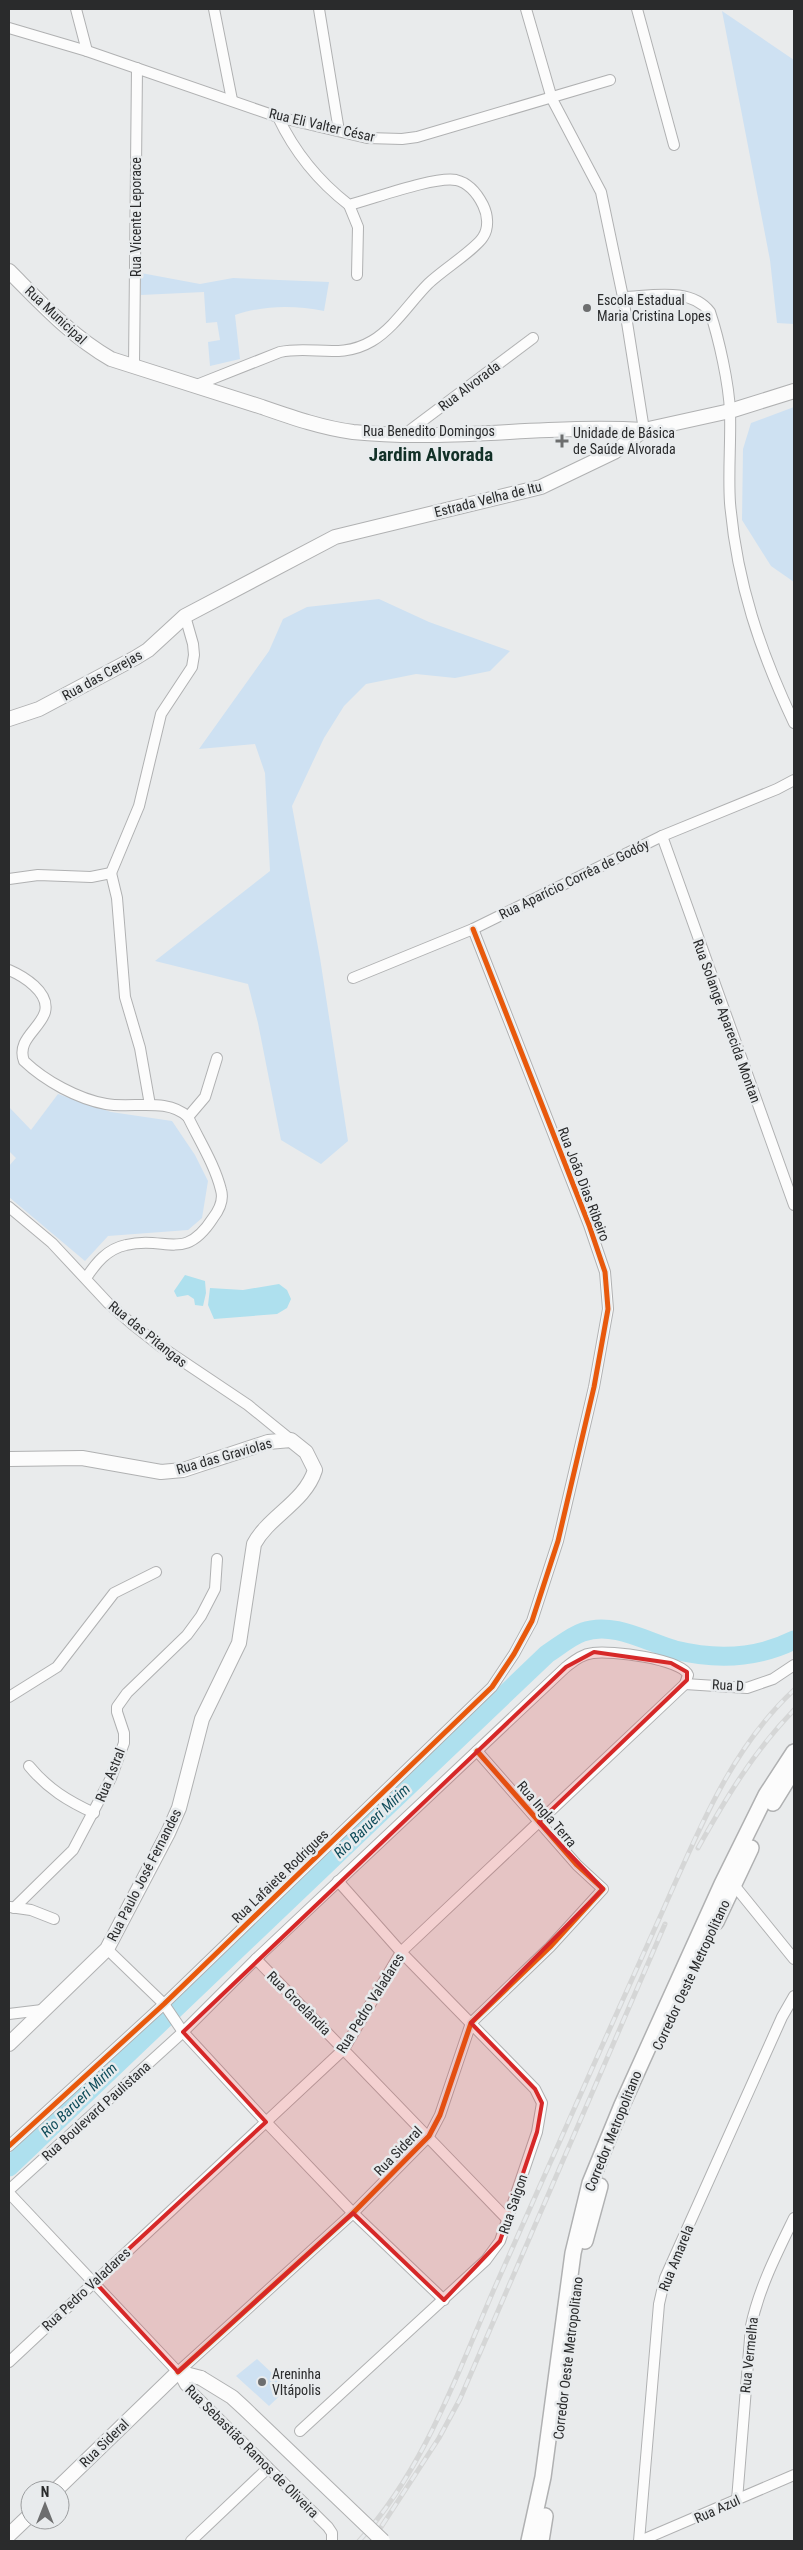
<svg xmlns="http://www.w3.org/2000/svg" width="803" height="2550" viewBox="0 0 803 2550" font-family="'Roboto Condensed',sans-serif">
	<style>
		.green { fill: #cee1f2 }
		.water { fill: #aee0ee }
		.lines { fill: none; stroke-linecap: round; stroke-linejoin: round }
		.river { stroke: #aee0ee; stroke-width: 19 }
		.minor-casing { stroke: #b0b1b2; stroke-width: 12 }
		.secondary-casing { stroke: #b0b1b2; stroke-width: 16 }
		.primary-casing { stroke: #b0b1b2; stroke-width: 18 }
		.minor { stroke: #fcfcfc; stroke-width: 10 }
		.secondary { stroke: #fcfcfc; stroke-width: 14 }
		.primary { stroke: #fcfcfc; stroke-width: 15 }
		.rail-casing { stroke: #d5d6d6; stroke-width: 5 }
		.rail { stroke: #e8ebed; stroke-width: 3; stroke-dasharray: 9; stroke-linecap: butt }
		.secondary-bridge-casing { stroke: #b0b1b2; stroke-width: 16; stroke-linecap: butt }
		.secondary-bridge { stroke: #fcfcfc; stroke-width: 14 }
		.cycleway-casing { stroke: #e8ebed; stroke-width: 8 }
		.cycleway { stroke: #e8590c; stroke-width: 5 }
		.marked { fill: #d62828; fill-opacity: 0.2; stroke: #d62828; stroke-width: 4; stroke-linejoin: round }
		.poi-dot { fill: #6d6e6f; stroke: #e8ebed; stroke-width: 2 }
		.labels { text-anchor: middle; dominant-baseline: central; stroke-width: 5; stroke-linejoin: round; paint-order: stroke }
		.street-label { font-size: 14px; fill: #2a2b2c; stroke: #e8ebed }
		.poi-label { font-size: 14px; fill: #2a2b2c; stroke: #e8ebed; text-anchor: start }
		.water-label { font-size: 15px; font-style: italic; fill: #104d5b; stroke: #e8ebed }
		.district-label { font-size: 19px; font-weight: bold; fill: #123027; stroke: #e8ebed }
	</style>
	<rect width="100%" height="100%" fill="#e9ebec"/>
	<g class="green">
		<polygon points="722,11 794,60 794,324 777,323 770,260"/>
		<path d="M141 273 200 284 233 278 329 282 324 311C295 305 264 305 235 315L240 359 210 366 208 342 220 340 217 322 206 323 204 292 141 295Z"/>
		<polygon points="794,407 794,582 771,566 742,520 743,449 751,423"/>
		<polygon points="379,599 429,622 510,651 490,671 455,678 416,674 366,684 344,706 324,738 292,806 320,958 348,1141 321,1164 281,1140 258,1023 248,984 155,961 270,871 265,773 255,744 199,749 269,651 283,619 307,607"/>
		<polygon points="58,1094 111,1112 172,1121 195,1155 208,1181 202,1218 188,1230 108,1236 85,1261 9,1197 9,1166 16,1158 9,1151 9,1107 31,1130"/>
		<polygon points="257,2359 288,2388 269,2406 236,2376"/>
	</g>
	<g class="water">
		<polygon points="185,1275 205,1281 206,1293 203,1306 195,1305 194,1299 188,1295 177,1297 174,1291"/>
		<polygon points="279,1284 287,1290 291,1299 287,1308 277,1314 214,1319 208,1305 210,1288 243,1290"/>
	</g>
	<g class="lines">
		<path class="river" d="M9 2167 547 1654C558 1647 571 1636 583 1632 613 1621 647 1642 675 1650 716 1660 756 1659 794 1640"/>
		<g class="minor-casing">
			<g id="minor">
				<polyline points="76,9 87,51"/>
				<polyline points="214,9 232,100"/>
				<polyline points="319,9 339,131"/>
				<polyline points="526,9 552,99 601,192 623,297 644,430"/>
				<polyline points="637,9 674,145"/>
				<polyline points="9,28 87,51 278,117 367,138 402,139 417,137 610,80"/>
				<polyline points="349,205 358,227 357,275"/>
				<path d="M623 297C652 296 691 287 710 312 719 339 729 384 730 412 731 442 728 473 730 503 737 583 760 651 794 723"/>
				<polyline points="134,366 137,68"/>
				<path d="M194 386 280 352C313 345 340 360 372 341 394 328 410 302 428 284 441 271 476 249 483 237 489 228 488 215 483 205 477 193 469 183 456 180 434 176 373 199 349 205 318 181 295 153 278 117"/>
				<polyline points="405,434 533,338"/>
				<polyline points="662,836 794,1205"/>
				<polyline points="111,873 139,806 161,714 192,667 194,655 193,644 185,616"/>
				<polyline points="111,873 117,898 125,997 140,1048 150,1105"/>
				<polyline points="9,879 38,875 91,877 111,873"/>
				<path d="M9 970C23 976 50 992 45 1012 40 1029 16 1040 24 1061 45 1081 78 1099 106 1104 132 1109 167 1097 188 1117 199 1140 215 1165 221 1190 224 1200 219 1210 213 1218 184 1263 166 1235 126 1245 107 1249 96 1263 86 1278"/>
				<polyline points="353,978 473,929 662,836 777,789 794,780"/>
				<polyline points="188,1117 205,1097 217,1058"/>
				<polyline points="9,1207 52,1243 108,1303 132,1324 160,1346 248,1405 291,1440"/>
				<polyline points="685,1684 747,1688 773,1679 794,1665"/>
				<polyline points="9,1697 57,1667 114,1593 156,1572"/>
				<path d="M29 1766C48 1789 68 1801 94 1813"/>
				<polyline points="734,1885 794,1959"/>
				<polyline points="10,1907 31,1910 54,1919"/>
				<polyline points="14,1908 73,1850 111,1778 124,1743 124,1733 117,1712 117,1707 127,1693 187,1635 201,1616 215,1589 217,1559"/>
				<polyline points="107,1949 164,2004 183,2032 266,2122 353,2213 444,2300"/>
				<polyline points="256,1959 508,2220"/>
				<polyline points="9,2014 42,2010"/>
				<polyline points="9,2146 164,2004 492,1687 514,1654 532,1621 558,1541 594,1387 608,1309 605,1272 589,1225 473,929"/>
				<path d="M9 2190 183 2032 256 1959 566 1667C574 1661 582 1654 593 1653 610 1650 682 1659 688 1675L685 1684"/>
				<polyline points="9,2193 178,2372 185,2385 328,2527 332,2533 332,2541"/>
				<polyline points="9,2362 344,2049 401,1952 685,1684"/>
				<polyline points="178,2372 353,2213 429,2136 440,2115 471,2023 550,1947 603,1889 577,1865 477,1751"/>
				<polyline points="300,2431 486,2260 500,2241 537,2132 542,2103 535,2089 401,1952 338,1881"/>
				<path d="M737 2500 751 2326C759 2288 777 2253 794 2218"/>
				<polyline points="191,2541 268,2468"/>
				<polyline points="639,2541 659,2304 665,2278 782,2017 794,1996"/>
				<polyline points="640,2541 794,2475"/>
			</g>
		</g>
		<g class="secondary-casing">
			<g id="secondary">
				<path d="M9 271C41 303 71 336 111 359 161 375 211 391 262 407 291 417 322 428 353 432 449 442 547 424 644 430"/>
				<polyline points="9,719 39,709 135,658 148,650 185,616 335,537 541,487 614,452 644,430 730,411 794,391"/>
				<path d="M9 1459 82 1458 161 1472 183 1470 268 1442 291 1440 306 1452 315 1470C305 1502 269 1516 254 1544L239 1643 202 1719 179 1808 168 1833 107 1949 9 2044"/>
				<polyline points="56,2490 178,2372 201,2378"/>
				<polyline points="9,2535 30,2515"/>
			</g>
		</g>
		<g class="primary-casing">
			<g id="primary">
				<polyline points="773,1803 794,1769"/>
				<polyline points="716,1922 751,1848"/>
				<polyline points="585,2241 600,2186"/>
				<polyline points="529,2541 543,2477 573,2253 590,2183 622,2105 722,1884 766,1795 794,1752"/>
				<polyline points="541,2541 545,2516"/>
			</g>
		</g>
		<use href="#minor" class="minor"/>
		<use href="#secondary" class="secondary"/>
		<use href="#primary" class="primary"/>
		<g class="rail-casing">
			<g id="rail">
				<path d="M698 1848C726 1798 754 1751 794 1710"/>
				<path d="M359 2541C424 2470 457 2374 495 2287 551 2161 607 2034 664 1908 698 1832 731 1748 794 1690"/>
				<polyline points="372,2541 439,2438 460,2399 665,1924"/>
			</g>
		</g>
		<use href="#rail" class="rail"/>
		<g class="secondary-bridge-casing">
			<polyline id="secondary-bridge" points="201,2378 232,2397 244,2408 383,2541"/>
		</g>
		<use href="#secondary-bridge" class="secondary-bridge"/>
		<g class="cycleway-casing">
			<g id="cycleway">
				<polyline points="9,2146 164,2004 492,1687 514,1654 532,1621 558,1541 594,1387 608,1309 605,1272 589,1225 473,929"/>
				<polyline points="178,2372 353,2213 429,2136 440,2115 471,2023 550,1947 603,1889 577,1865 477,1751"/>
			</g>
		</g>
		<use href="#cycleway" class="cycleway"/>
	</g>
	<path class="marked" d="M594 1652 671 1663 687 1672V1680L539 1822 603 1889 471 2023 535 2089 542 2103 537 2132 500 2241 444 2300 353 2213 178 2372 94 2281 266 2122 183 2032 566 1667Z"/>
	<g class="poi-dot">
		<circle cx="587" cy="308" r="5"/>
		<path d="M559.5 433.5h5v5h5v5h-5v5h-5v-5h-5v-5h5z"/>
		<circle cx="262" cy="2382" r="5"/>
	</g>
	<g class="labels">
		<g class="street-label">
			<text transform="translate(322 125) rotate(13)">Rua Eli Valter César</text>
			<text transform="translate(136 217) rotate(-90)">Rua Vicente Leporace</text>
			<text transform="translate(56 315) rotate(43)">Rua Municipal</text>
			<text transform="translate(469 386) rotate(-37)">Rua Alvorada</text>
			<text x="429" y="431">Rua Benedito Domingos</text>
			<text transform="translate(488 499) rotate(-14)">Estrada Velha de Itu</text>
			<text transform="translate(102 675) rotate(-29)">Rua das Cerejas</text>
			<text transform="translate(574 879) rotate(-26)">Rua Aparício Corrêa de Godóy</text>
			<text transform="translate(727 1021) rotate(70)">Rua Solange Aparecida Montan</text>
			<text transform="translate(584 1184) rotate(69)">Rua João Dias Ribeiro</text>
			<text transform="translate(148 1334) rotate(39)">Rua das Pitangas</text>
			<text transform="translate(224 1456) rotate(-16)">Rua das Graviolas</text>
			<text transform="translate(728 1685) rotate(3)">Rua D</text>
			<text transform="translate(110 1775) rotate(-68)">Rua Astral</text>
			<text transform="translate(547 1814) rotate(49)">Rua Ingla Terra</text>
			<text transform="translate(144 1875) rotate(-63)">Rua Paulo José Fernandes</text>
			<text transform="translate(280 1876) rotate(-44)">Rua Lafaiete Rodrigues</text>
			<text transform="translate(691 1975) rotate(-65)">Corredor Oeste Metropolitano</text>
			<text transform="translate(299 2003) rotate(45)">Rua Groelândia</text>
			<text transform="translate(370 2003) rotate(-58)">Rua Pedro Valadares</text>
			<text transform="translate(96 2111) rotate(-42)">Rua Boulevard Paulistana</text>
			<text transform="translate(613 2131) rotate(-68)">Corredor Metropolitano</text>
			<text transform="translate(398 2151) rotate(-46)">Rua Sideral</text>
			<text transform="translate(513 2204) rotate(-71)">Rua Saigon</text>
			<text transform="translate(676 2258) rotate(-68)">Rua Amarela</text>
			<text transform="translate(86 2289) rotate(-43)">Rua Pedro Valadares</text>
			<text transform="translate(749 2355) rotate(-84)">Rua Vermelha</text>
			<text transform="translate(568 2358) rotate(-83)">Corredor Oeste Metropolitano</text>
			<text transform="translate(104 2443) rotate(-44)">Rua Sideral</text>
			<text transform="translate(252 2451) rotate(45)">Rua Sebastião Ramos de Oliveira</text>
			<text transform="translate(717 2509) rotate(-24)">Rua Azul</text>
		</g>
		<g class="poi-label">
			<text x="597" y="300">Escola Estadual<tspan x="597" dy="16">Maria Cristina Lopes</tspan></text>
			<text x="573" y="433">Unidade de Básica<tspan x="573" dy="16">de Saúde Alvorada</tspan></text>
			<text x="272" y="2374">Areninha<tspan x="272" dy="16">VItápolis</tspan></text>
		</g>
		<g class="water-label">
			<text transform="translate(372 1821) rotate(-44)">Rio Barueri Mirim</text>
			<text transform="translate(79 2100) rotate(-44)">Rio Barueri Mirim</text>
		</g>
		<g class="district-label">
			<text x="431" y="454">Jardim Alvorada</text>
		</g>
	</g>
	<rect width="803" height="2550" fill="none" stroke="#2a2b2c" stroke-width="20"/>
	<g transform="translate(45 2505)"><circle r="24" fill="#e8ebed" stroke="#9c9ea0"/>
	<path d="M0-4L9 19L0 12L-9 19Z" fill="#6d6e6f"/>
	<text y="-8" font-size="14" font-weight="bold" text-anchor="middle" fill="#2a2b2c">N</text>
	</g>
</svg>
